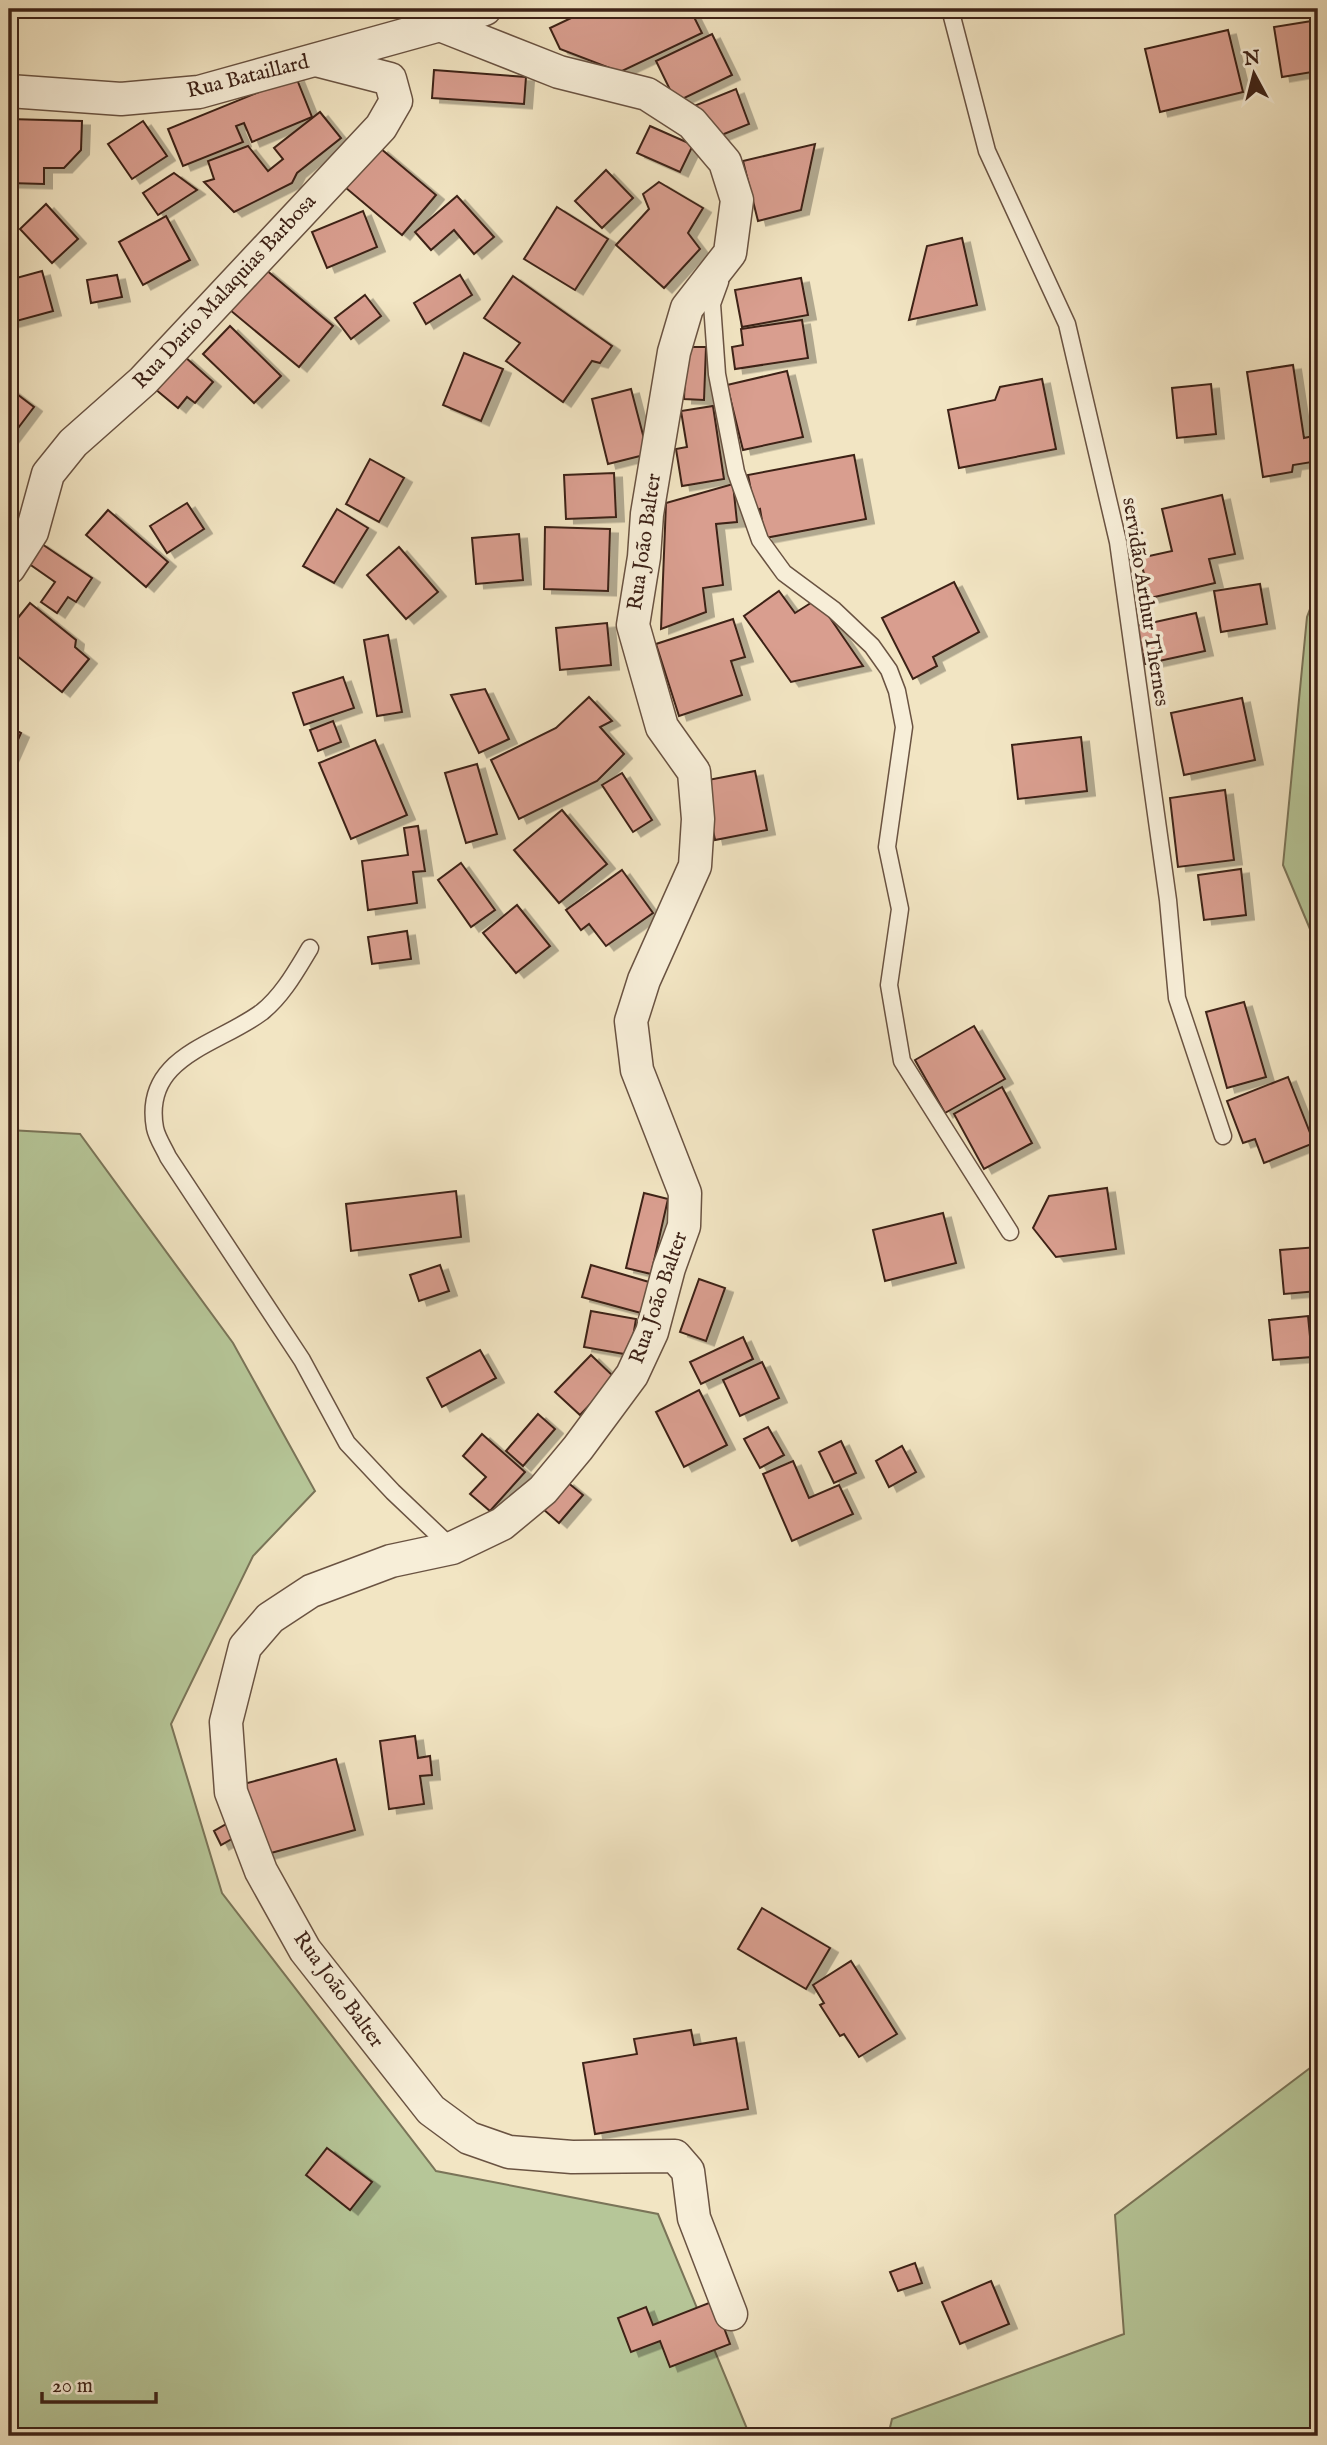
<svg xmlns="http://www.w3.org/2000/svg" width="1327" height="2445" viewBox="0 0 1327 2445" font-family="'IM FELL English',serif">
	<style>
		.green { fill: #b6c698; stroke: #7a7458; stroke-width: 2 }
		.building { fill: #d99e8f; stroke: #3d2217; stroke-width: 2; filter: url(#shadow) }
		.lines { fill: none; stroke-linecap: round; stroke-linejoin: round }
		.service-casing { stroke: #6a5342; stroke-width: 19 }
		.minor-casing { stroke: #6a5342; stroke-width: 35 }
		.service { stroke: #f7eed8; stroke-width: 16 }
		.minor { stroke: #f7eed8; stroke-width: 32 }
		.labels { text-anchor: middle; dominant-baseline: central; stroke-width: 7; stroke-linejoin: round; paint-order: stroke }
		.street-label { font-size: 21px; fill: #3d2217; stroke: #f7eed8 }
	</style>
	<defs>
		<filter id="shadow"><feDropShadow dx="8" dy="4.5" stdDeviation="0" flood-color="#0004"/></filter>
	</defs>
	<rect width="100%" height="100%" fill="#f2e5c3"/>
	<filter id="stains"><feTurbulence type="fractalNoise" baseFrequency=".00286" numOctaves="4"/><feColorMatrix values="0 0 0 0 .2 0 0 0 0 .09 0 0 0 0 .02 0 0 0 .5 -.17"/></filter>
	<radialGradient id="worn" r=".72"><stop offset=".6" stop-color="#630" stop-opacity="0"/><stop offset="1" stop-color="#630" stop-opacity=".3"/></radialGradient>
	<g class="green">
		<polygon points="1318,588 1318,948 1283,865 1307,617"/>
		<polygon points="9,1130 80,1134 233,1343 315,1491 253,1556 171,1724 222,1893 436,2171 658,2214 750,2436 9,2436"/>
		<polygon points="1318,2062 1318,2436 888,2436 892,2419 1124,2334 1115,2215"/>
	</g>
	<g class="building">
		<polygon points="590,9 690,9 702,33 620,72 560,49 550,28"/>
		<polygon points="1318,20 1318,71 1282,77 1274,27"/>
		<polygon points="1228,30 1243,92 1160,112 1145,49"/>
		<polygon points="712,34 732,75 676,102 656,61"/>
		<polygon points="434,70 526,77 524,104 432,98"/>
		<polygon points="296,77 312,117 252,142 244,123 236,126 243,142 183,166 168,129"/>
		<polygon points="736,89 749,124 714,138 684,110"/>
		<polygon points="320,112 341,138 297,173 292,183 234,212 204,182 214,179 208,161 248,146 268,171 283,159 274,148"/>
		<polygon points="9,119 82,121 81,150 64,168 44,168 44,184 9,183"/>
		<polygon points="143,121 167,156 132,179 108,144"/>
		<polygon points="650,126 693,145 680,172 637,153"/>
		<polygon points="815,144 801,210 758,221 743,161"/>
		<polygon points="380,148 436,195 402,235 346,188"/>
		<polygon points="606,170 633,198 602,228 575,201"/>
		<polygon points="174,173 197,190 158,215 143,193"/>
		<polygon points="659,182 703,208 688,233 700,249 664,288 616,245 649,209 643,194"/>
		<polygon points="457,196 494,237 474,254 454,230 431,250 415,232"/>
		<polygon points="46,204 78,239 52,263 20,229"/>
		<polygon points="557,207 608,239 575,290 524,259"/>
		<polygon points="363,211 377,247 327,268 312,232"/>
		<polygon points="166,216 190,260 143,285 119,242"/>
		<polygon points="962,238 977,305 909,320 927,246"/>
		<polygon points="265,269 333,326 299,367 230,310"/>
		<polygon points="42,271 53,311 9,323 9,280"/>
		<polygon points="117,275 122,297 91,303 87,280"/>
		<polygon points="460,275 472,295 426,324 414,303"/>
		<polygon points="513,276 612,346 600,363 592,361 563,402 506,361 520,343 484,318"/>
		<polygon points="801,278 808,315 742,327 735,290"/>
		<polygon points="365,295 381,316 351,339 335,318"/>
		<polygon points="802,320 808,358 735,369 732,347 743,345 741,329"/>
		<polygon points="230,326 281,376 254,403 203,354"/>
		<polygon points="686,347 706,347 704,400 684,399"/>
		<polygon points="464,353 503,369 481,421 443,405"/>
		<polygon points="184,356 213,382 195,403 187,397 178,408 155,389"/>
		<polygon points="1293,365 1304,438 1318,435 1318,461 1293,465 1292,472 1263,477 1247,372"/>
		<polygon points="787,371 803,437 743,450 727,385"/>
		<polygon points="1042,379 1056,449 959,468 948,410 995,400 1000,387"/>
		<polygon points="1211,384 1216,434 1177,438 1172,388"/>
		<polygon points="9,388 34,407 9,440"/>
		<polygon points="631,389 648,454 608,464 592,399"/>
		<polygon points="713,406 724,479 682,486 676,449 687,447 681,411"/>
		<polygon points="854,455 866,519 765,538 760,509 755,511 748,475"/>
		<polygon points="370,459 404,478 379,522 346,504"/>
		<polygon points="614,473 616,517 566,519 564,475"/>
		<polygon points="733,484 737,522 716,524 723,585 703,588 706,612 661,629 666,503"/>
		<polygon points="1222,495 1235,554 1209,559 1215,583 1150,598 1140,558 1172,551 1162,509"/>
		<polygon points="187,503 204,529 167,553 150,526"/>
		<polygon points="337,509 368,528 334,583 303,566"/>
		<polygon points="108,510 168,562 146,587 86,535"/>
		<polygon points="545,527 610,529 608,591 544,589"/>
		<polygon points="519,534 523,580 476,584 472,538"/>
		<polygon points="39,542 92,578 76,602 68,597 57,613 41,602 55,582 25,561"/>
		<polygon points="399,547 438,592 406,619 367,575"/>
		<polygon points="954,582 979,632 933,657 937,666 913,679 882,618"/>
		<polygon points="1260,584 1267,624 1221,632 1214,591"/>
		<polygon points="779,591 795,613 817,599 863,666 791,682 744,616"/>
		<polygon points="30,603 76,640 75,647 89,659 62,692 11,651 9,653 9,621 13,624"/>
		<polygon points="1196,613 1205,651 1145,664 1137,626"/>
		<polygon points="733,619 745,657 731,661 742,695 679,716 656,644"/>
		<polygon points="607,623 611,665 560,670 556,628"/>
		<polygon points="388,635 402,712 377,716 364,640"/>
		<polygon points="343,677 354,708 304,725 293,693"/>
		<polygon points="485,689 509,739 479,753 451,695"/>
		<polygon points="589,697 612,721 600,727 624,754 597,781 519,819 491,760 556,728"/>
		<polygon points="1242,698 1255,760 1184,775 1171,713"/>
		<polygon points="333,721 341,742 318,751 310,730"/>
		<polygon points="9,727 21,733 9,760"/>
		<polygon points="1081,737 1087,791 1018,799 1012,745"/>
		<polygon points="375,740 407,815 351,839 319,763"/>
		<polygon points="477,764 497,834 466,843 445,773"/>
		<polygon points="755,771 767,830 715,840 703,781"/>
		<polygon points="622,773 652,820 633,832 602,785"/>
		<polygon points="1225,790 1234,860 1178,867 1170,798"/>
		<polygon points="562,810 607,864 559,903 514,850"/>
		<polygon points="418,826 425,871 413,872 417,903 368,910 362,861 408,855 404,828"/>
		<polygon points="461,863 495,910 471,927 438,880"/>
		<polygon points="1241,869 1246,915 1204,920 1198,875"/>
		<polygon points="622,870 653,913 606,946 589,924 581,930 566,910"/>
		<polygon points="517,905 550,946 516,973 483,933"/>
		<polygon points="407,931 411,959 372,964 368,937"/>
		<polygon points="1244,1002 1266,1077 1227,1088 1206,1012"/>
		<polygon points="974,1026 1005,1079 945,1113 915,1060"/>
		<polygon points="1288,1077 1314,1143 1264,1163 1255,1139 1243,1143 1227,1101"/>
		<polygon points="1002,1087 1032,1143 984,1169 954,1114"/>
		<polygon points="1107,1188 1116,1249 1056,1257 1033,1228 1049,1196"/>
		<polygon points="456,1191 461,1237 351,1251 346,1204"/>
		<polygon points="644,1193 668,1199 651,1274 626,1268"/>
		<polygon points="943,1213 956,1263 885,1281 873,1230"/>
		<polygon points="1318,1247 1318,1291 1284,1294 1280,1250"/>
		<polygon points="440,1265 449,1291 419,1301 410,1275"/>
		<polygon points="591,1265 649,1282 641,1313 582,1297"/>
		<polygon points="699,1279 725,1288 706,1341 680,1332"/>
		<polygon points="1314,1302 1318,1302 1318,1341"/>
		<polygon points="591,1311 636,1319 630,1355 584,1347"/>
		<polygon points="1308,1316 1312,1357 1273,1360 1269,1320"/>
		<polygon points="743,1337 753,1359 701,1384 690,1362"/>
		<polygon points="480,1350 496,1378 442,1407 427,1378"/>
		<polygon points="591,1355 615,1378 580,1415 555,1392"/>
		<polygon points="762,1362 779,1398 740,1416 723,1380"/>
		<polygon points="699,1390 727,1445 684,1467 656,1412"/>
		<polygon points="538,1414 555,1429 523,1466 506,1451"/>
		<polygon points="768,1427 784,1455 760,1468 744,1439"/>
		<polygon points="482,1434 525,1472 490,1511 470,1494 486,1477 463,1456"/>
		<polygon points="841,1441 856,1473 834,1483 819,1452"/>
		<polygon points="902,1446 916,1472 889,1487 876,1461"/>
		<polygon points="793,1461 809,1498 839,1485 853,1514 792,1541 763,1474"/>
		<polygon points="566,1481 583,1495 559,1523 543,1509"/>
		<polygon points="415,1736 418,1758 430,1756 432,1775 420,1776 424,1804 389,1809 380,1741"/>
		<polygon points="336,1759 355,1830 260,1856 240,1785"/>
		<polygon points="230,1822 237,1836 221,1845 214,1831"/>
		<polygon points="762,1908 830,1948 806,1989 738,1949"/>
		<polygon points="851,1961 897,2034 859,2057 844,2034 840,2036 820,2005 824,2003 813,1985"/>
		<polygon points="691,2030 694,2045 736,2038 748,2109 595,2134 583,2063 637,2054 634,2039"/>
		<polygon points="327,2148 372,2182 350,2210 306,2175"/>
		<polygon points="915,2263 922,2283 898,2291 890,2272"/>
		<polygon points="991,2281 1009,2324 960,2344 942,2302"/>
		<polygon points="714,2301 730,2344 670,2367 660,2341 631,2352 618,2318 646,2307 653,2325"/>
	</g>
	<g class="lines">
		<g class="service-casing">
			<g id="service">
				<polyline points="950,9 987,151 1067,324 1118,542 1168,900 1177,998 1223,1136"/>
				<polyline points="720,282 712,304 717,374 736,472 760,540 784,573 834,610 872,646 889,670 897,691 904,727 887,847 900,909 889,985 902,1061 1010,1232"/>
				<path d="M310 948C296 971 283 995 262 1012 218 1045 142 1056 155 1128 157 1138 164 1148 168 1157L302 1360 347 1443 393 1492 452 1548"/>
			</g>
		</g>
		<g class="minor-casing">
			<g id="minor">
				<polyline points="440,25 559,72 647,94 692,123 725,162 737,200 730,253 687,308 674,352 647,514 644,557 633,625 662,727 694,772 698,819 695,866 644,980 631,1021 637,1070 685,1193 684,1226 669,1268 652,1332 632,1375 578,1448 543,1490 502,1524 452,1548 391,1561 311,1591 270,1618 245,1647 226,1722 231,1792 261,1871 305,1950 431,2110 469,2138 509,2152 572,2157 675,2156 688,2171 694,2218 731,2314"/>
				<polyline points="9,91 121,99 199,92 440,25 485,9"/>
				<polyline points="9,568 32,532 48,474 73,443 143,381 381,127 396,101 390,79 316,60"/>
			</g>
		</g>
		<use href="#service" class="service"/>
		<use href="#minor" class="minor"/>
	</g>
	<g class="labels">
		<g class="street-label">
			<text transform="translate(248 77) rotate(-14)">Rua Bataillard</text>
			<text transform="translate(225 292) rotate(-47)">Rua Dario Malaquias Barbosa</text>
			<text transform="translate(645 542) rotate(-82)">Rua João Balter</text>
			<text transform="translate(1145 602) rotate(81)">servidão Arthur Thernes</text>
			<text transform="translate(659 1298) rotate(-71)">Rua João Balter</text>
			<text transform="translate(338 1990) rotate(54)">Rua João Balter</text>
		</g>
	</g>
	<rect width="1327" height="2445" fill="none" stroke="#f2e5c3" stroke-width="35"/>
	<rect x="10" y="10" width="1306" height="2424" fill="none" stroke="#3d2217" stroke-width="3.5"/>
	<rect x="18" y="18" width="1292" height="2410" fill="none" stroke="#3d2217" stroke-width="2"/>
	<g transform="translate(1254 74) rotate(353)" stroke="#f7eed8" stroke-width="5" paint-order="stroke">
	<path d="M0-5L12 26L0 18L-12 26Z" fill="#3d2217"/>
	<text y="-10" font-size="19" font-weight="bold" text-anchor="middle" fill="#3d2217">N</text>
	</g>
	<path d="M42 2392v10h114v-10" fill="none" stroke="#3d2217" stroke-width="3.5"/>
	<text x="52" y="2392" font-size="21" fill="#3d2217" stroke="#f7eed8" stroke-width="5" paint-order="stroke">20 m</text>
	<rect width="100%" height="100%" filter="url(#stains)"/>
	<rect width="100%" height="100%" fill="url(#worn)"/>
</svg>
